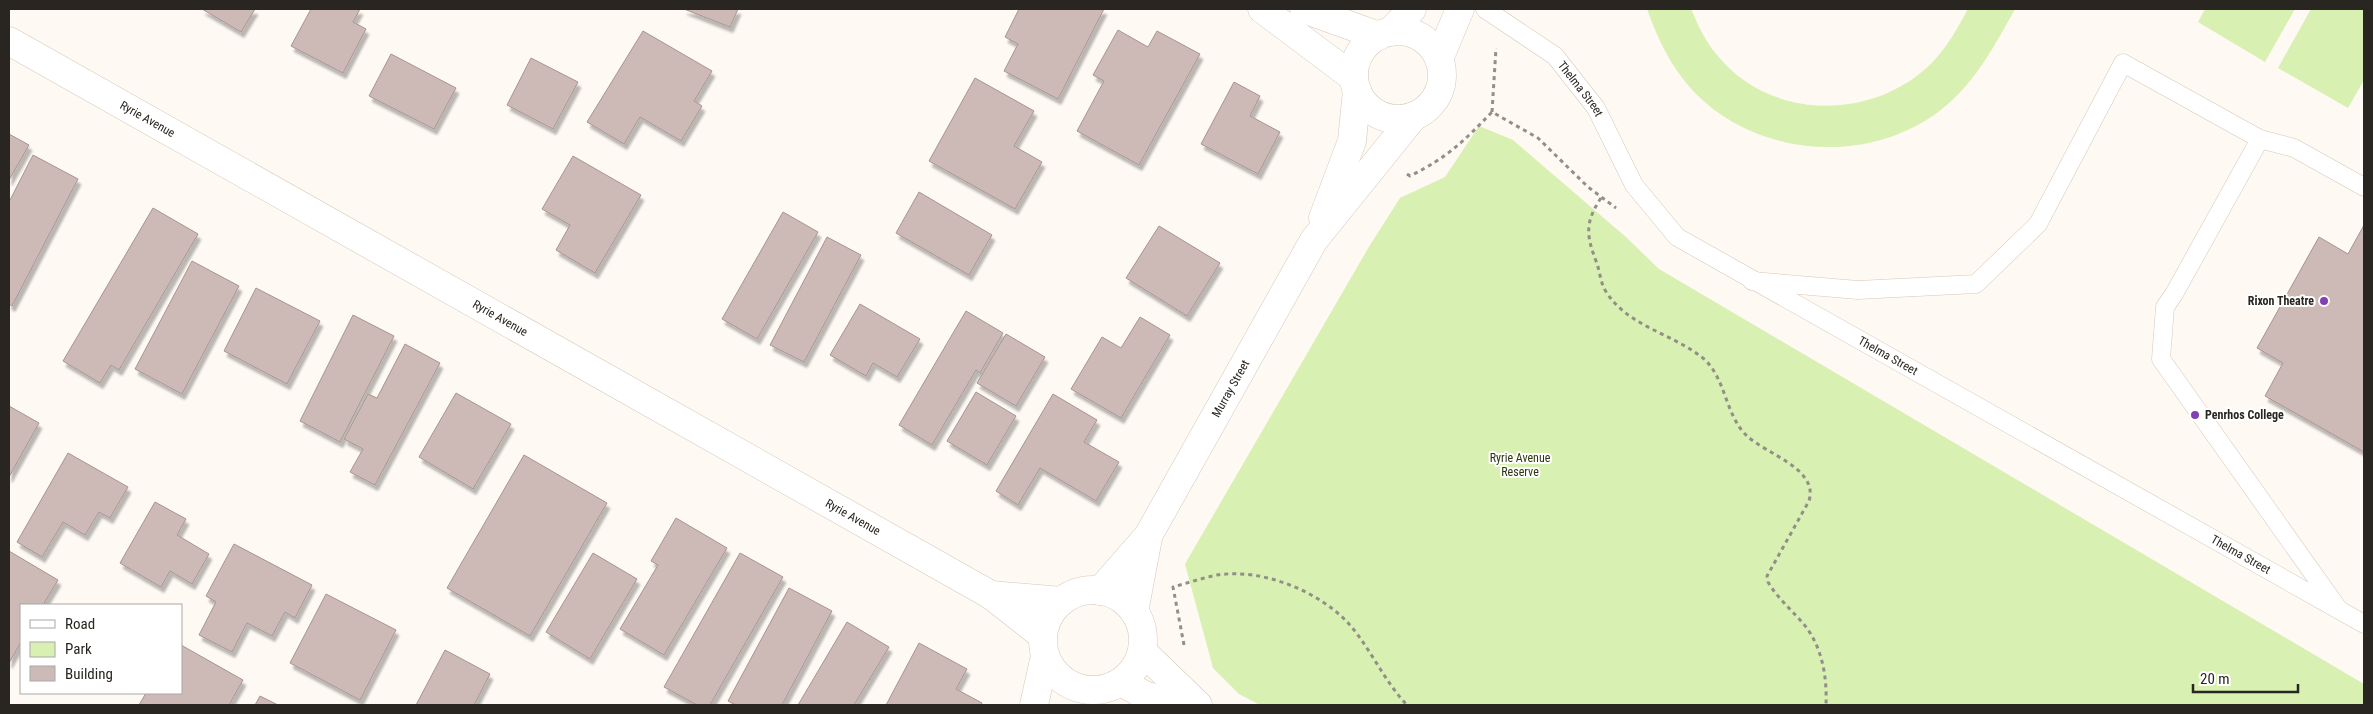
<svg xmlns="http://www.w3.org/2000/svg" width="2373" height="714" viewBox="0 0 2373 714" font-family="'Roboto Condensed',sans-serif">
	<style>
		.green { fill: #d8f0b2 }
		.building { fill: #cdb9b6; stroke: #a79492; filter: url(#shadow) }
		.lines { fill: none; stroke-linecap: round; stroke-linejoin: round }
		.service-casing { stroke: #d4c9bb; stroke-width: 19 }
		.minor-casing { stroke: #d4c9bb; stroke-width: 29 }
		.secondary-casing { stroke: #d4c9bb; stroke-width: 29 }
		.path { stroke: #928e88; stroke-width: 3; stroke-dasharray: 4 4; stroke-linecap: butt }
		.service { stroke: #fff; stroke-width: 18 }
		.minor { stroke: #fff; stroke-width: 28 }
		.secondary { stroke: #fff; stroke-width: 28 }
		.poi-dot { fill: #8140b5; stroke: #fff; stroke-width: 2 }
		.labels { text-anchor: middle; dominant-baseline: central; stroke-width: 4; stroke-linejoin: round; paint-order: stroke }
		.street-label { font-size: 12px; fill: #292520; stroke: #fff }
		.poi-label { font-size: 12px; font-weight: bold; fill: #292520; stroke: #fff; text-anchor: end }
		.park-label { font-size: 12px; fill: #29360f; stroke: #fff }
	</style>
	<defs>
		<filter id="shadow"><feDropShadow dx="3" dy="5.5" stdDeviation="1" flood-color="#0004"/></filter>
	</defs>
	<rect width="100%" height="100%" fill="#fef9f3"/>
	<g class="green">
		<path d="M1647 9H1691C1698 25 1705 41 1717 55 1766 116 1858 121 1918 75 1941 58 1955 33 1968 9H2015C1996 43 1978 78 1948 104 1877 166 1761 160 1695 93 1672 69 1658 40 1647 9Z"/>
		<polygon points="2205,9 2295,9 2265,62 2198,22"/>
		<polygon points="2311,9 2364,9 2364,80 2348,108 2278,68"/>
		<polygon points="1479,126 1513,140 1627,238 1659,269 2364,684 2364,705 1260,705 1239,694 1213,668 1185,564 1370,245 1400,198 1445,177"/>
	</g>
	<g class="building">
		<polygon points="202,9 255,9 241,32"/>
		<polygon points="311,9 360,9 353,22 366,29 343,73 291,46"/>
		<polygon points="684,9 738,9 730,27"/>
		<polygon points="1019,9 1104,9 1058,99 1004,71 1018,44 1005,37"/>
		<polygon points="1118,30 1148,47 1157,31 1200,54 1139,165 1077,131 1104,81 1093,75"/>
		<polygon points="643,31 712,71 694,101 702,106 681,141 640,117 624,144 587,122"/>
		<polygon points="391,54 456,88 434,129 369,96"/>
		<polygon points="531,58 578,82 553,129 507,105"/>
		<polygon points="975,78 1034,111 1014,146 1042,162 1015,209 929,161"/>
		<polygon points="1234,82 1260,96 1250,116 1280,132 1258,174 1201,144"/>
		<polygon points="9,134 29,145 9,180"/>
		<polygon points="33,155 78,179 12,306 9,304 9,202"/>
		<polygon points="573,156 641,195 595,273 556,250 570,225 542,209"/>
		<polygon points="919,192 992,235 969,275 896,233"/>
		<polygon points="153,208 198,234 119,370 111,365 100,383 63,361"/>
		<polygon points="783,212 818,232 757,339 722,319"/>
		<polygon points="2364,225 2364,452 2265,396 2283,363 2257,348 2319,237 2348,254"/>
		<polygon points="1159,226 1220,263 1187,316 1126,278"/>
		<polygon points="827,237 861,255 804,362 770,345"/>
		<polygon points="192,261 239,286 182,394 135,369"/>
		<polygon points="256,288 320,321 287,384 224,351"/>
		<polygon points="860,304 920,339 897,377 873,363 866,376 830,355"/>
		<polygon points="966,311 1003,333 980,373 976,370 932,445 899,425"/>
		<polygon points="353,315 394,336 340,442 300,421"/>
		<polygon points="1140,317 1170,335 1121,418 1071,389 1102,337 1121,348"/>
		<polygon points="1006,334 1045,357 1016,406 977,383"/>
		<polygon points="405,344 440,363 375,485 350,472 363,449 344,439 368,394 377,398"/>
		<polygon points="976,392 1016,416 987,465 947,441"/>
		<polygon points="456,393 511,424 473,489 419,457"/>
		<polygon points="1053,394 1097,420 1084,442 1119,462 1096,501 1040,468 1018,505 996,491"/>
		<polygon points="9,406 39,423 9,477"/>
		<polygon points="68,453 128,487 110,518 99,512 85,535 63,522 42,557 17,542"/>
		<polygon points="524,455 607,503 530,636 447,588"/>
		<polygon points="155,502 186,519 177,535 209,554 192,584 170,571 161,587 120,563"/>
		<polygon points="676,518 727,548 664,655 620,629 658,565 651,561"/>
		<polygon points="234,544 312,585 295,618 285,612 272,636 247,623 232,652 199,635 216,602 206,596"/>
		<polygon points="9,551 58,580 43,605 21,605 21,642 9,663"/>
		<polygon points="593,553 637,579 590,659 546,632"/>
		<polygon points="740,553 783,577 710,705 697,705 664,687"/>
		<polygon points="789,588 832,611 782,705 736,705 728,701"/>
		<polygon points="326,594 396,630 360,700 290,663"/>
		<polygon points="847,622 889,647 854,705 798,705"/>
		<polygon points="919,643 967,669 956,689 982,703 981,705 886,705"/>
		<polygon points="181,645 243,680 229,705 139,705 146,693 181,693"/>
		<polygon points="445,650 490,674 474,705 416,705"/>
		<polygon points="260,696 278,705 255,705"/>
	</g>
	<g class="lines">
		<g class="service-casing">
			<g id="service">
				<path id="s1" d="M1485 9 1555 56 1596 108 1634 185 1677 237 2364 624"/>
				<polyline points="2260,139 2294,148 2364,187"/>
				<polyline points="1752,281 1858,290 1976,284 2038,224 2123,63 2260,139 2174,294 2165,307 2161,359 2339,610"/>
			</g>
		</g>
		<g class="minor-casing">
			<g id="minor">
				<polyline points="1390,32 1412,9"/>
				<path id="s2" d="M9 41 991 595 1043 636"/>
				<polyline points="1439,59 1460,9"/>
				<polyline points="991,595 1062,601"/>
				<polyline points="1142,651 1198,705"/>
				<polyline points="1121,682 1146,696 1190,705"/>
			</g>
		</g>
		<g class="secondary-casing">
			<g id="secondary">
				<polyline points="1262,9 1354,78"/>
				<polyline points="1304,9 1379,36"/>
				<circle cx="1398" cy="75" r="44"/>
				<polyline points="1323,218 1352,141 1357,90"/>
				<circle cx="1093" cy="640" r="50"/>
				<path id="s3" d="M1100 591 1148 536 1314 240 1414 116"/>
				<polyline points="1134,612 1148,538"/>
				<polyline points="1034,705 1045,656"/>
			</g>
		</g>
		<g class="path">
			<polyline points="1492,112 1496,48"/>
			<path d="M1407 174 1410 176C1448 157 1463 142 1492 112L1538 138 1588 187 1616 208"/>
			<path d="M1601 198C1585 222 1586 235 1596 261 1600 271 1600 281 1605 290 1627 327 1673 333 1704 359 1726 379 1725 414 1746 435 1765 454 1819 468 1809 501L1767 576 1768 582C1778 599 1794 612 1806 627 1823 650 1827 678 1826 705"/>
			<path d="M1184 645 1173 587C1188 583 1202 578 1217 575 1262 568 1319 591 1349 624 1371 649 1384 681 1407 705"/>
		</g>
		<use href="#service" class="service"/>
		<use href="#minor" class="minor"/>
		<use href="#secondary" class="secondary"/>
	</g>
	<g class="poi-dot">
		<circle cx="2324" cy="301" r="5"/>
		<circle cx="2195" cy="415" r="5"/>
	</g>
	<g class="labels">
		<g class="street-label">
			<text stroke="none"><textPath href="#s1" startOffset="126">Thelma Street</textPath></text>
			<text stroke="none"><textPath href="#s2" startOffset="159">Ryrie Avenue</textPath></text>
			<text stroke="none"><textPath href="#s2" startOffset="564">Ryrie Avenue</textPath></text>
			<text stroke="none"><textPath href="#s1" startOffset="546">Thelma Street</textPath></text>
			<text stroke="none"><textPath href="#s3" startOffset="242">Murray Street</textPath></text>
			<text stroke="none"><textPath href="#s2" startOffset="969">Ryrie Avenue</textPath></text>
			<text stroke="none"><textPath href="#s1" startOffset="951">Thelma Street</textPath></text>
		</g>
		<g class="poi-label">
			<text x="2314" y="301">Rixon Theatre</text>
			<text x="2205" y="415" text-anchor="start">Penrhos College</text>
		</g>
		<g class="park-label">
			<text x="1520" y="458">Ryrie Avenue<tspan x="1520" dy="14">Reserve</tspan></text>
		</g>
	</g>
	<rect width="2373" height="714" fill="none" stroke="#292520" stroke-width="20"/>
	<rect x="20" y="604" width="162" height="90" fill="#ffffff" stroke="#a9a8a6"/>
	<rect x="30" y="620" width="25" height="8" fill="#ffffff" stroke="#a9a8a6"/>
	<text x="65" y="629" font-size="15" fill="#292520">Road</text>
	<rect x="30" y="642" width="25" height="15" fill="#d8f0b2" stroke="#a9a8a6"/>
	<text x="65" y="654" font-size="15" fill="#292520">Park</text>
	<rect x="30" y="666" width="25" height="15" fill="#cdb9b6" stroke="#a9a8a6"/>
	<text x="65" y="679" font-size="15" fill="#292520">Building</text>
	<path d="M2193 684v8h105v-8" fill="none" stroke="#292520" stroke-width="2.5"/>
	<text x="2200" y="684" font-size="15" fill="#292520" stroke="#ffffff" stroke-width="4" paint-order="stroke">20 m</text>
</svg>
